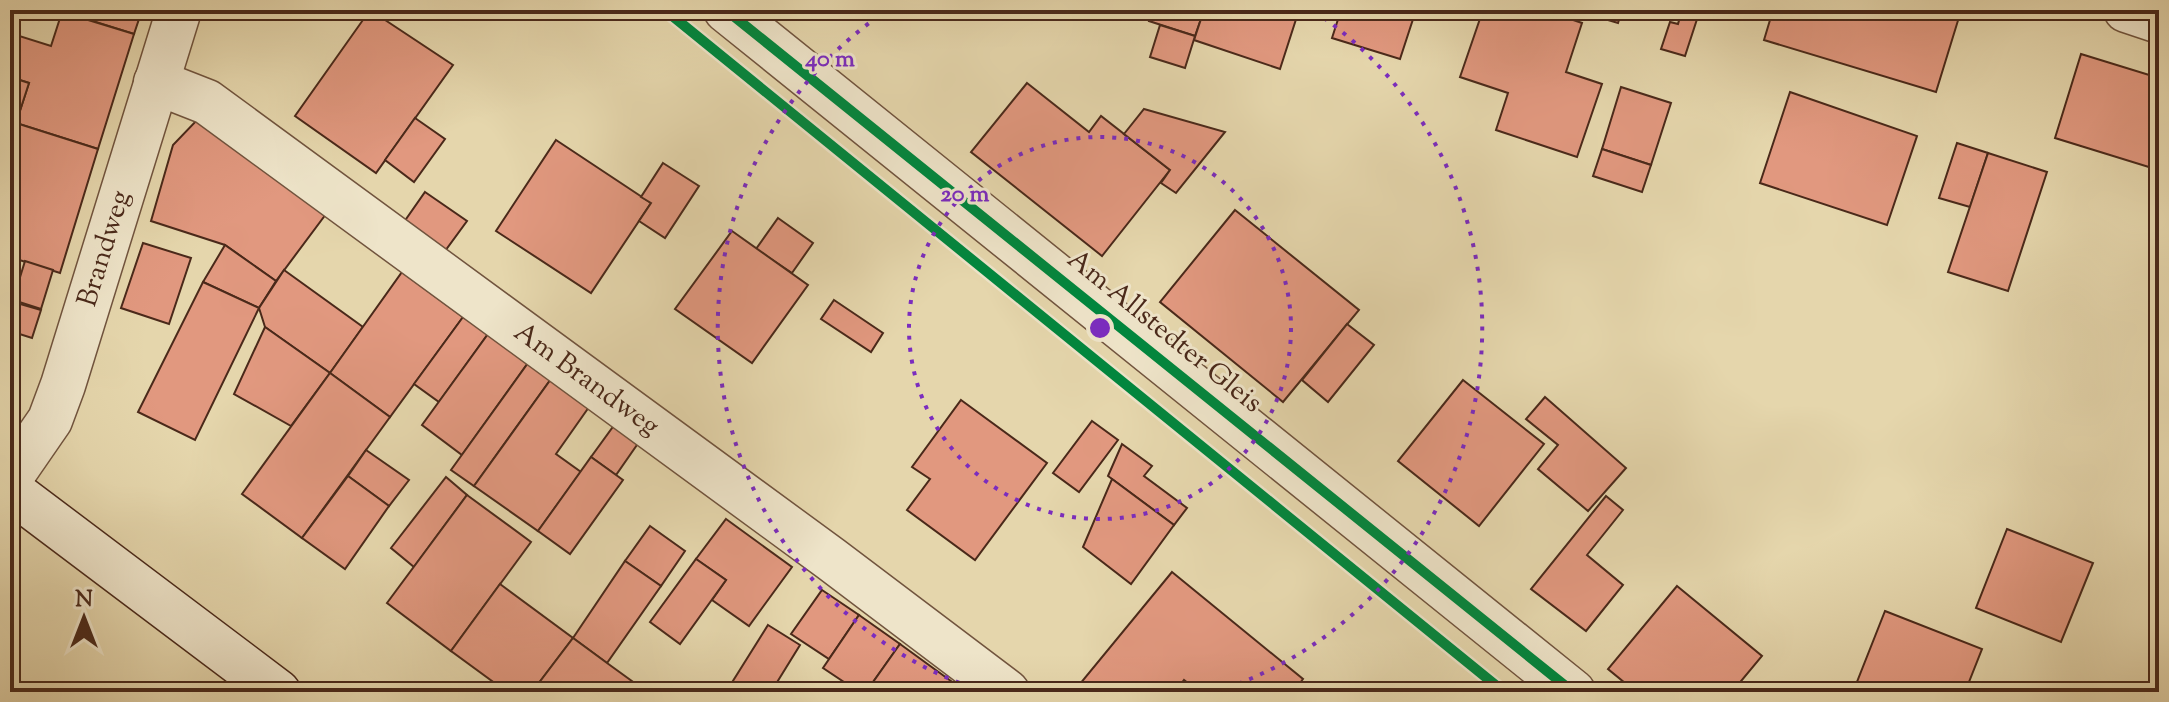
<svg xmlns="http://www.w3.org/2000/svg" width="2169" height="702" viewBox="0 0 2169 702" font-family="'Sorts Mill Goudy',serif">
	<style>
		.building { fill: #e1987f; stroke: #4a291a; stroke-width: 2 }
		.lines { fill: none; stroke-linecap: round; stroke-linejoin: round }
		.minor-casing { stroke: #71543e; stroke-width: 47 }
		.secondary-casing { stroke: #4a291a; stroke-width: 47 }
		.minor { stroke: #eee4c9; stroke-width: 44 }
		.secondary { stroke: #eee4c9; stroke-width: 44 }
		.cycleway-casing { stroke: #eee4c9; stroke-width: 15 }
		.cycleway { stroke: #00873e; stroke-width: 10 }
		.ring { fill: none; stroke: #7b2cbf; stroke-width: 4; stroke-dasharray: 4 8 }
		.labels { text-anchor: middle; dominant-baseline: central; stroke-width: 6; stroke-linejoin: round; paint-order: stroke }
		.street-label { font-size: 28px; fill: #4a291a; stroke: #eee4c9 }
		.centre { fill: #7b2cbf; stroke: #eee4c9; stroke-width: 4 }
		.ring-label { font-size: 24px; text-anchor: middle; font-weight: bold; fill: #7b2cbf; stroke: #eee4c9; stroke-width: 6; stroke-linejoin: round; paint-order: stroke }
	</style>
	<rect width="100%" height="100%" fill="#e5d6ac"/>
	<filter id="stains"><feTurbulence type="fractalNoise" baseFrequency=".0025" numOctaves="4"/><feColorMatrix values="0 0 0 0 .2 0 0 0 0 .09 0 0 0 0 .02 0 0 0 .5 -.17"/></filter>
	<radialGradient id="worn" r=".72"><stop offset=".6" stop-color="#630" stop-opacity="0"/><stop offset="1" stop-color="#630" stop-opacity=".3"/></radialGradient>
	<g class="building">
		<polygon points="86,10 142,10 134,34 83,18"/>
		<polygon points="370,10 453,65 376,173 295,116"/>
		<polygon points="1153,10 1204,10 1195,36 1149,21"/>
		<polygon points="1204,10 1299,10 1280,69 1194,40"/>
		<polygon points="1341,10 1416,10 1400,59 1332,38"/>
		<polygon points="1483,10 1544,10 1582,23 1566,72 1602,84 1577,157 1496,130 1508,93 1460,77"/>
		<polygon points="1589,10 1622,10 1618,23 1588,14"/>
		<polygon points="1682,10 1700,10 1685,56 1661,49 1670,22 1678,24"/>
		<polygon points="1773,10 1948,10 1960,14 1936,92 1764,40"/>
		<polygon points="62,12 134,34 98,149 16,123 29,83 10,77 10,33 51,46"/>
		<polygon points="1160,25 1195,36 1185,68 1150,57"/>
		<polygon points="2081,54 2159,78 2159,147 2152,168 2055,138"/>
		<polygon points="10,77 29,83 16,123 10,121"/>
		<polygon points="1027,83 1089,132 1101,116 1170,170 1102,256 971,152"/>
		<polygon points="1621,87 1671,103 1651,165 1602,149"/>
		<polygon points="1790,92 1917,136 1887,225 1760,183"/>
		<polygon points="1144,109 1225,132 1176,193 1161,183 1170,170 1124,134"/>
		<polygon points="415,118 445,139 414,182 385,160"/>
		<polygon points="197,120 326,214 276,281 225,245 151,221 173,145"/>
		<polygon points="16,123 98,149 60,273 10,257 10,141"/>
		<polygon points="556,140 651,203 591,293 496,231"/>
		<polygon points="1957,143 1988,153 1970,207 1939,198"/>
		<polygon points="1602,149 1651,165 1642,192 1593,176"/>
		<polygon points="1988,153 2047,172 2008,291 1948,272"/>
		<polygon points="663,163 699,186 665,238 639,221 651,203 641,197"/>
		<polygon points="425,192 467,221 445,251 404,222"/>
		<polygon points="1235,210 1359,310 1283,402 1160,302"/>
		<polygon points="778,218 813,243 792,273 756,249"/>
		<polygon points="732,231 808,285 752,363 675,309"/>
		<polygon points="143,243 191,258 169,324 121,308"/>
		<polygon points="225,245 276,281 259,308 203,282"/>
		<polygon points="25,261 53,270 41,309 13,300"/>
		<polygon points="284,270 363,327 330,373 265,327 259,308"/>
		<polygon points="402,272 463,317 390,417 330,373"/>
		<polygon points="203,282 259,308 195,440 138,412"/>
		<polygon points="834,300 883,333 871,352 821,319"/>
		<polygon points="10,301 41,310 32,338 10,331"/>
		<polygon points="463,317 488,334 439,402 414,384"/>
		<polygon points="1347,324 1374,345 1328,402 1302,380"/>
		<polygon points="265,327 330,373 291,426 234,394"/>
		<polygon points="488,334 528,363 462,455 422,425"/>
		<polygon points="528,363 551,379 474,486 451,470"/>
		<polygon points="330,373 390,417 302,538 242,494"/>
		<polygon points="551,379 589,407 556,454 581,472 538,531 474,486"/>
		<polygon points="1463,380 1544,444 1479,526 1398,461"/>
		<polygon points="1545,397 1626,468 1588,511 1538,469 1558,445 1526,419"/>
		<polygon points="961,400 1047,463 975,560 907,510 930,479 912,467"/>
		<polygon points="1092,421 1118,440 1079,492 1053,473"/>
		<polygon points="615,424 639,442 616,475 591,457"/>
		<polygon points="1122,444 1152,466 1144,476 1187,508 1174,525 1108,476"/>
		<polygon points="366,450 409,480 389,506 348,476"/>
		<polygon points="591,457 623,480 570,554 538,531"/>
		<polygon points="348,476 389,506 345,569 302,538"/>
		<polygon points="446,477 467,495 414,567 391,548"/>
		<polygon points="1112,479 1174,525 1131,584 1083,547"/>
		<polygon points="467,495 531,542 451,651 387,603"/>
		<polygon points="1606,496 1623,510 1587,555 1623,585 1586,631 1531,589"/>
		<polygon points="726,519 792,567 749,626 712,600 726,580 696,559"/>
		<polygon points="650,526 685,551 661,586 625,561"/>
		<polygon points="2007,529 2093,563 2061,642 1976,608"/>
		<polygon points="696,559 726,580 680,644 650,622"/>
		<polygon points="625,561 661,586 607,663 573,638"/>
		<polygon points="1172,572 1303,679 1293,692 1199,692 1184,680 1175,692 1088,692 1079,685"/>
		<polygon points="500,584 573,638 532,692 507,692 451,651"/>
		<polygon points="1677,586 1762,656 1732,692 1636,692 1608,669"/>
		<polygon points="822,590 859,615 829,659 791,634"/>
		<polygon points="1885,611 1982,649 1965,692 1853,692"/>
		<polygon points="859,615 900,644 866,692 859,692 823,668"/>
		<polygon points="768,625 800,645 771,692 726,692"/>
		<polygon points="573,638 607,663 647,692 532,692"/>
		<polygon points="900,644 966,692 866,692"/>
	</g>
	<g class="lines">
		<g class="minor-casing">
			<g id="minor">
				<polyline points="726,10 1573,692"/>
				<polyline points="2126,10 2159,21"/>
				<polyline points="156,82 207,102 831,559 1007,692"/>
				<polyline points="10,478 50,420 63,385 179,10"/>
			</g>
		</g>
		<g class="secondary-casing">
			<polyline id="secondary" points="10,490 278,692"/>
		</g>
		<use href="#minor" class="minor"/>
		<use href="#secondary" class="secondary"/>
		<g class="cycleway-casing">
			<g id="cycleway">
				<polyline points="665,10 1504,692"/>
				<polyline points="726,10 1573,692"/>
			</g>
		</g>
		<use href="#cycleway" class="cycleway"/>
	</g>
	<g class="ring">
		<circle cx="1100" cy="328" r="191"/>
		<path d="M982 691A382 382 0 0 1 886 11M1314 11A382 382 0 0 1 1218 691"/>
	</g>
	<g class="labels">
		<g class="street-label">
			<text transform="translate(105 249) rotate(-73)">Brandweg</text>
			<text transform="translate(1164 332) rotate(39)">Am Allstedter Gleis</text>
			<text transform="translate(586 380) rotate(36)">Am Brandweg</text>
		</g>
	</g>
	<circle cx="1100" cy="328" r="12" class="centre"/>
	<g class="ring-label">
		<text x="830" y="66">40 m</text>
		<text x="965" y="201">20 m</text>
	</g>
	<rect width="2169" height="702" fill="none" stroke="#e5d6ac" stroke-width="40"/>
	<rect x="12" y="12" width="2145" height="678" fill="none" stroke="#4a291a" stroke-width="4"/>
	<rect x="20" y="20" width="2129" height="662" fill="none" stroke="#4a291a" stroke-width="2"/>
	<g transform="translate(84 618)" stroke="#eee4c9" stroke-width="6" paint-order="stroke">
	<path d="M0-6L14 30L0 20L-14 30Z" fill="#4a291a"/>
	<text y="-12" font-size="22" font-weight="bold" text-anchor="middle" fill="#4a291a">N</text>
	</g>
	<rect width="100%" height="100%" filter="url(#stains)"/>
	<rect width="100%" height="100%" fill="url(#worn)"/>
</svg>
